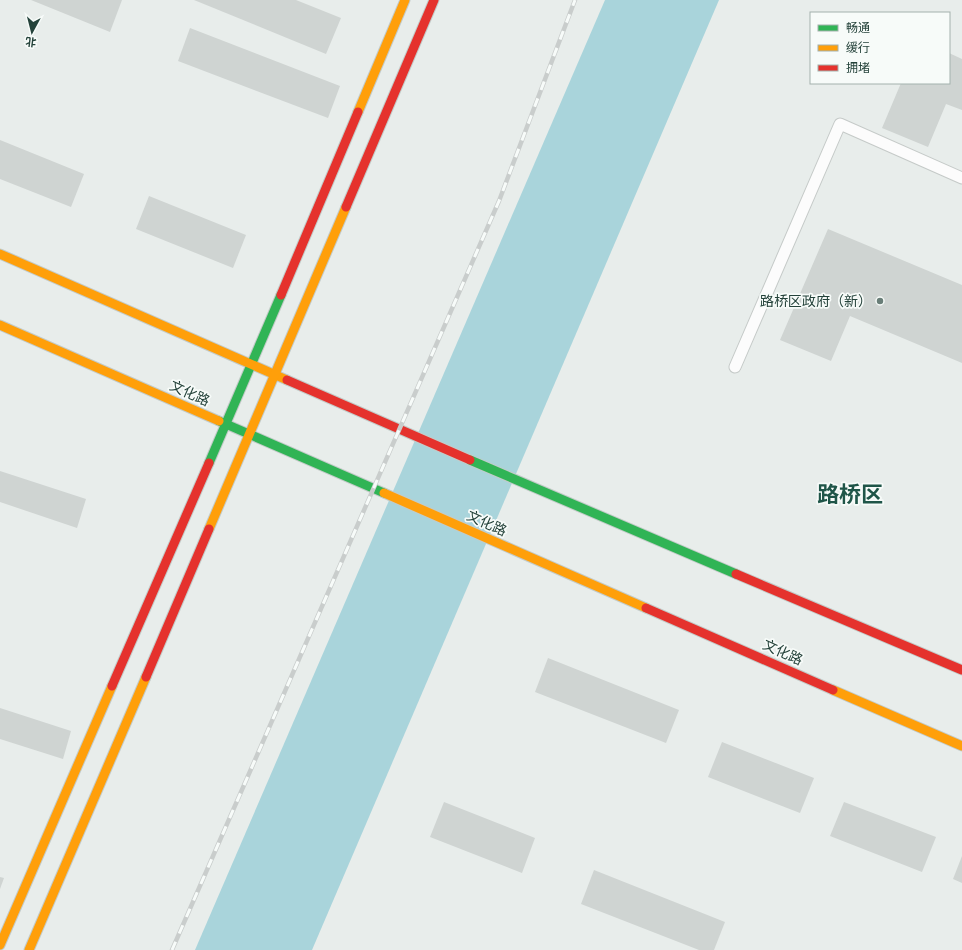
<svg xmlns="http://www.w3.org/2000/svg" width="962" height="950" viewBox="0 0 962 950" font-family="Quicksand,'Noto Sans SC',sans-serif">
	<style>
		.water { fill: #a9d4db }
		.building { fill: #cfd4d2 }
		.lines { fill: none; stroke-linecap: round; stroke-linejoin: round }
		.lane-casing { stroke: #c5cac8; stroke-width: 13 }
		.fast-casing { stroke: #c3cbc8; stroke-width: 11 }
		.slow-casing { stroke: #c3cbc8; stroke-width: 11 }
		.jam-casing { stroke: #c3cbc8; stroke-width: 11 }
		.lane { stroke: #fcfcfc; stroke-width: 11 }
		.fast { stroke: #30b455; stroke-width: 9 }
		.slow { stroke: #ff9f0a; stroke-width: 9 }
		.jam { stroke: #e5322d; stroke-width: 9 }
		.rail-casing { stroke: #c9cdcc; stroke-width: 4.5 }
		.rail { stroke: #f7fbf9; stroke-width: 3; stroke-dasharray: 9; stroke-linecap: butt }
		.poi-dot { fill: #697e78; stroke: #f7fbf9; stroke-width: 1.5 }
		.labels { text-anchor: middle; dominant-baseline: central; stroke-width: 3.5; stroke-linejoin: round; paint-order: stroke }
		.poi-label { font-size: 14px; fill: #24423a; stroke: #f7fbf9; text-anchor: end }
		.street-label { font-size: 14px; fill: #24423a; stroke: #f7fbf9 }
		.town-label { font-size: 22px; font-weight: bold; fill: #1f5548; stroke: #f7fbf9 }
	</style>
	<rect width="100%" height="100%" fill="#e8edeb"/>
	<polygon class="water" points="605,0 719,0 312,950 195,950"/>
	<g class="building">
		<polygon points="31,0 122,0 110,32"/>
		<polygon points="194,0 296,0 341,18 326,54"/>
		<polygon points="190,28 340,86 328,118 178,61"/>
		<polygon points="949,53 962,59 962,110 946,104 928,147 882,128 901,83 949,83"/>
		<polygon points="0,140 84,174 71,207 0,179"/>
		<polygon points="149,196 246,235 233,268 136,229"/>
		<polygon points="828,229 962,285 962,363 850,316 831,361 780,340"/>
		<polygon points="0,471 86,499 77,528 0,502"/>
		<polygon points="548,658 679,710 666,743 535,692"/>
		<polygon points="0,708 71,731 63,759 0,739"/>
		<polygon points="722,742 814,778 800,813 708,777"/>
		<polygon points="444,802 535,838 522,873 430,837"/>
		<polygon points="844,802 936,837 922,872 830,836"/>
		<polygon points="962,856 962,883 953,879"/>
		<polygon points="594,870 725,922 714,950 699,950 581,904"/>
		<polygon points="0,877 4,878 0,889"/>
	</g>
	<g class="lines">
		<g class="lane-casing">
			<polyline id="lane" points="735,367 840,124 962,178"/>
		</g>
		<g class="fast-casing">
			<g id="fast">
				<polyline points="219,421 384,493"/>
				<polyline points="470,460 736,574"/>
				<polyline points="209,463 281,295"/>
			</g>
		</g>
		<g class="slow-casing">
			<g id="slow">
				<polyline points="358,112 405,0"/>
				<polyline points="0,254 287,380"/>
				<polyline points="0,325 219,421"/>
				<polyline points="384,493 646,608"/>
				<polyline points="209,529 346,207"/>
				<polyline points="833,690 962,746"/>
				<polyline points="0,945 112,686"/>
				<polyline points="29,950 146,677"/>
			</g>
		</g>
		<g class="jam-casing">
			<g id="jam">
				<polyline points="346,207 434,0"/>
				<polyline points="281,295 358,112"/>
				<polyline points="287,380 470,460"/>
				<polyline points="736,574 962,670"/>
				<polyline points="646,608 833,690"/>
				<polyline points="146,677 209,529"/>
				<polyline points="112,686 209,463"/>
			</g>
		</g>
		<use href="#lane" class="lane"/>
		<use href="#fast" class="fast"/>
		<use href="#slow" class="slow"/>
		<use href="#jam" class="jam"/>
		<g class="rail-casing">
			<polyline id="rail" points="172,950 499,201 575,0"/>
		</g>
		<use href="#rail" class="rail"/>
	</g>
	<circle class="poi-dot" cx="880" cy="301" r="4"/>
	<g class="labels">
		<g class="poi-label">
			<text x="872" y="301">路桥区政府（新）</text>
		</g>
		<g class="street-label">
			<text transform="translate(190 393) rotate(24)">文化路</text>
			<text transform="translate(487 523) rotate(24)">文化路</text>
			<text transform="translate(783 652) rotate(24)">文化路</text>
		</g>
		<g class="town-label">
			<text x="850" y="494">路桥区</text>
		</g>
	</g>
	<rect x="810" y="12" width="140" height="72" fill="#f7fbf9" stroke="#a3b1ad"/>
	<rect x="818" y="25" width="20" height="6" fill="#30b455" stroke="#a3b1ad"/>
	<text x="846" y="32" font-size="12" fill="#24423a">畅通</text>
	<rect x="818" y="45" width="20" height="6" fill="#ff9f0a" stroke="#a3b1ad"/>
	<text x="846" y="52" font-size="12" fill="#24423a">缓行</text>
	<rect x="818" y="65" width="20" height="6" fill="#e5322d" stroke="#a3b1ad"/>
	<text x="846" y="72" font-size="12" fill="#24423a">拥堵</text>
	<g transform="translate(32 32) rotate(187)" stroke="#f7fbf9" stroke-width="3" paint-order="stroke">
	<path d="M0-3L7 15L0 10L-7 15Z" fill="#24423a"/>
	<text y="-6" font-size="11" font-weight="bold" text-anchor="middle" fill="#24423a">北</text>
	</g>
</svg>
